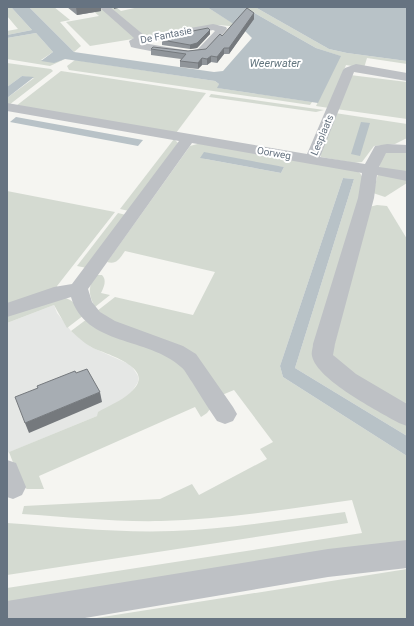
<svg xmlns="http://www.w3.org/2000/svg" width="414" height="626" viewBox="0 0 414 626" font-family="Roboto,sans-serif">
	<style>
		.built { fill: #e5e7e5 }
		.green { fill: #d4dad1; fill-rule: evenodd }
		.water { fill: #b8c2c7 }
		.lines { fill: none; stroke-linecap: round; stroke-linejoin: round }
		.minor { fill: #bec1c5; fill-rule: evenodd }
		.wall { fill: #90959a }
		.shaded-wall { fill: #75797d }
		.building { fill: #a7adb3; stroke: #75797d }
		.labels { text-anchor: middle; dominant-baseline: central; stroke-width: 4; stroke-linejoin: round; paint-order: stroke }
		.far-street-label { font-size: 10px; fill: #667381; stroke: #fff }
		.far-water-label { font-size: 11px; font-style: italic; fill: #62757e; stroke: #fff }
	</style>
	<rect width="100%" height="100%" fill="#f5f5f1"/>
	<polygon class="built" points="54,305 57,313 71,331 91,347 131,365 138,376 138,382 131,393 97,416 7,453 7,323"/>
	<g class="green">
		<polygon points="7,7 11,7 32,30 7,35 7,31 18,29 7,16"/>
		<polygon points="29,7 54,7 70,20 60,22 81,46 74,52"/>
		<polygon points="101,7 137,36 133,39 90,46 66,22 99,16 90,8"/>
		<polygon points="108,7 116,7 121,11 139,7 207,7 239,27 219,25 153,36 143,35"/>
		<polygon points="244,7 255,7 329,49 347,53 407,61 407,64 367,58 364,68 346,65 329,108 316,106 340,56 316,48"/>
		<polygon points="36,33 53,52 41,60 56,61 65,59 50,66 7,59 7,38"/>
		<polygon points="75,60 215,81 219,84 218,88 312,102 310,105 69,70 67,66"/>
		<polygon points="7,63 51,69 53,71 9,105 7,104 7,98 34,78 22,76 7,87"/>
		<polygon points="61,71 206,93 176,133 16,106"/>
		<polygon points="350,75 407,82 407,119 336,109"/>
		<polygon points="211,94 324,110 316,112 209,97"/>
		<polygon points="335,113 407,124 407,138 395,144 374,146 362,162 354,163 321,157 320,150"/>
		<polygon points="174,139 178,143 129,211 120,209"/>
		<path d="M201 143 355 170 360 173 364 180 316 348 407 421V436L295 368 354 179 343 178 280 366 283 377 407 456V542L7 603V588L362 533 352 500C289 509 225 519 161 521 115 522 68 517 22 514L24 506 160 499 192 484 199 495 267 459 260 449 273 442 234 390 222 395 199 362 124 328 97 311 115 297 193 315 215 272 125 251C120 258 117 265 107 262L190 146ZM200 158 284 167 281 173Z"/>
		<polygon points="387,152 407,153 407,173 379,168 383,154"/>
		<polygon points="378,174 407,179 407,183 385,197 373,193"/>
		<polygon points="7,191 115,212 57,286 58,288 7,305"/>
		<polygon points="377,205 387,206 407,239 407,406 344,370 332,354 369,207"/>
		<polygon points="118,213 126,215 87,268 77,266"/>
		<path d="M96 275H102C107 280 104 287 101 293L110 295 95 307C88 295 88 285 96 275Z"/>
		<path d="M62 297C74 300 78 306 84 315L67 328 54 305 7 323V315Z"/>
		<path d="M87 319 165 353 184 366 210 409 207 413 201 417 195 407 39 476 44 489H27L22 486 9 452 97 416 98 412C108 406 121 401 130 393 159 369 109 355 93 348 85 344 78 337 71 331Z"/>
		<path d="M345 512 348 523 7 575V523C62 527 118 533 173 531 231 529 288 519 345 512Z"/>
		<polygon points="407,569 407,619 90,619"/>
	</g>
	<g class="water">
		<polygon points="11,7 29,7 74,52 214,72 223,71 252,38 246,32 207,7 244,7 316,48 341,56 318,103 217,88 219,84 215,81 65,59 54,63 41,61 53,52 36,33 7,38 7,35 32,30"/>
		<polygon points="255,7 407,7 407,61 347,53 329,49"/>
		<polygon points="22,76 34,77 7,98 7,87"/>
		<polygon points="16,117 143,140 138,146 10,122"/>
		<polygon points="361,122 370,123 360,156 351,154"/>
		<polygon points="204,152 284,167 281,173 200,158"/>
		<polygon points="343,178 354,179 295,368 407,436 407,456 283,377 280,366"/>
	</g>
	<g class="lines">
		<g class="minor">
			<path d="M99 7H110L145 36 213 24 226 27 227 29 206 54C183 60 158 52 135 48L131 47 129 41 134 38ZM213 30 215 31 198 49 190 51 143 43Z"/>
			<path d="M356 64 407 73V81L354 72 320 157 365 164 375 146 387 144 407 145V153H386L379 167 407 171V181L377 175 374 198 335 344 333 355 356 374 407 404V426L399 423C378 411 317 380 312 356 311 352 313 348 313 344L358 198 362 173 192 143 88 289 92 302 100 312 115 321 183 346 196 354 233 407 237 414 233 421 225 424 217 421C208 408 200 395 192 382 188 377 186 371 181 367 149 337 85 346 71 297L7 317V303L54 287 72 284 179 141 7 111V103L307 154 343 70 345 68Z"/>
			<polygon points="7,460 16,463 26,487 22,495 13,499 7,497"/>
			<polygon points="407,540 407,568 328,577 79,619 7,619 7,601 328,549"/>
		</g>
	</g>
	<g class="wall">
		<polygon points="67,7 101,7 101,11 77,15"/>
		<polygon points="254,13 254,19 229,54 224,54 217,63 211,62 207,65 202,65 198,69 180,67 180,61 181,59 151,55 151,49 188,51 206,49 222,36"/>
		<polygon points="210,30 210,34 197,48 190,49 162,45 162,40"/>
	</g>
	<g class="shaded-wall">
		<polygon points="76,7 101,7 101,11 77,15"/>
		<polygon points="114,7 122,7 114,9"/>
		<polygon points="254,13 254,19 229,54 229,48"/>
		<polygon points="210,30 210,34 197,48 190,49 190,45"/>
		<polygon points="224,48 224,54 217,63 217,57"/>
		<polygon points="211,56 211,62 207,65 207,59"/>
		<polygon points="202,58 202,65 198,69 198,63"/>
		<polygon points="100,392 102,402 29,433 25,423"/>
	</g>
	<g class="building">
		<polygon points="247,8 254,13 229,48 224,48 217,57 211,56 207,59 202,58 198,63 180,61 186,54 151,49 153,47 188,51 206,49 220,34 222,36"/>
		<polygon points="208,28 210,30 197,43 190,45 162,40 167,36"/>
		<polygon points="87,369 100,392 25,423 15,397 38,388 37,386 75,371 76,373"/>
	</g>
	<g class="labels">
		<g class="far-street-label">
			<text transform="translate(166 35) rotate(-11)">De Fantasie</text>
			<text transform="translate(322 135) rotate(-67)">Lesplaats</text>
			<text transform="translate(274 153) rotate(10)">Oorweg</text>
		</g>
		<g class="far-water-label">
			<text x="275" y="63">Weerwater</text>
		</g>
	</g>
	<rect width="414" height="626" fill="none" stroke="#667381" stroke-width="16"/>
</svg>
